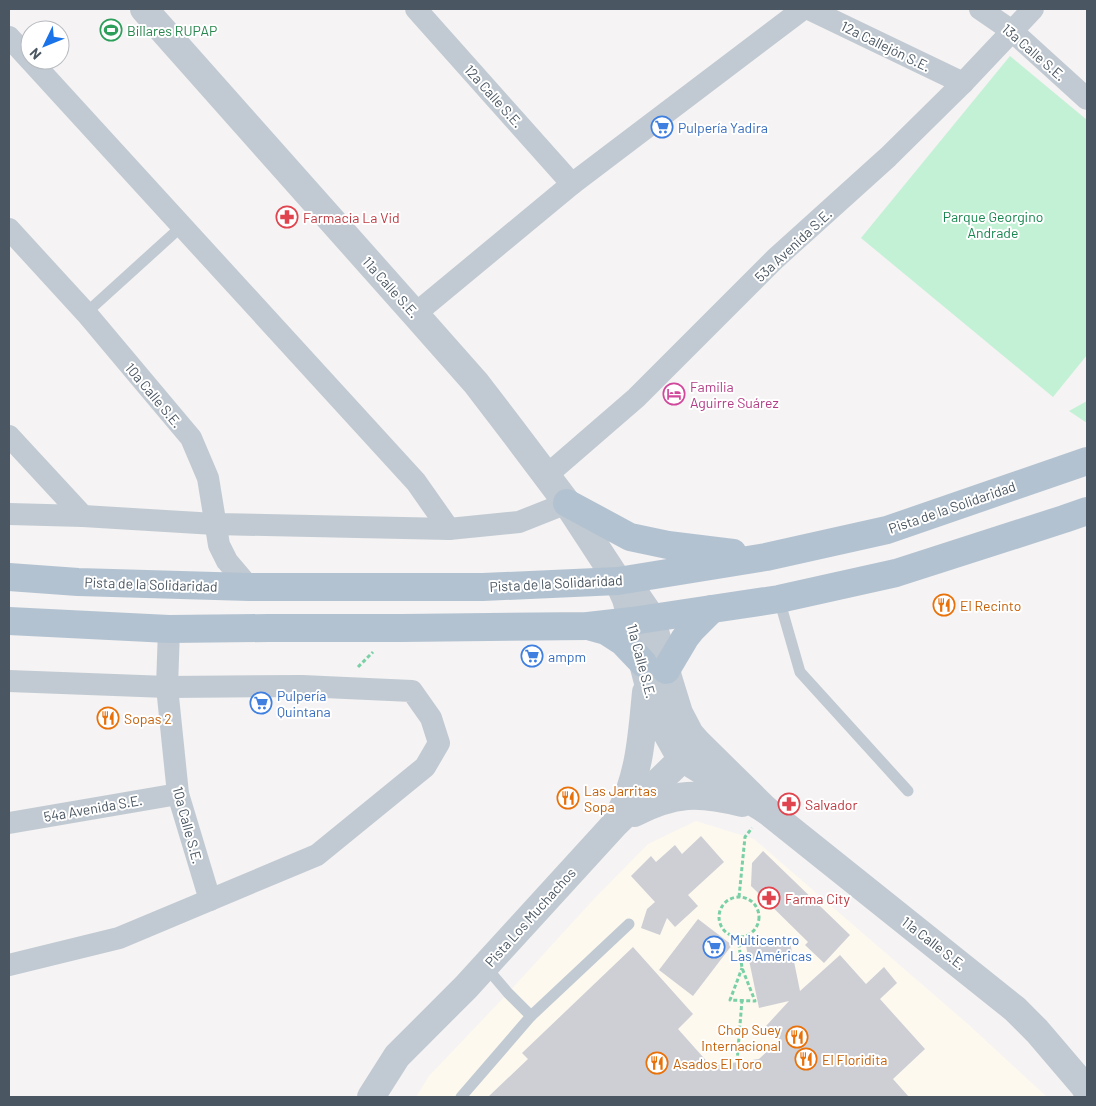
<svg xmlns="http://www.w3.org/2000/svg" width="1096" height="1106" viewBox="0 0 1096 1106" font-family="Barlow,sans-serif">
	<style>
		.commercial { fill: #fdf9ef }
		.green { fill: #c3f1d5 }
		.building { fill: #cdcfd5 }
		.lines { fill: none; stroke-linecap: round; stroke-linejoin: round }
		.path { stroke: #7ad0a6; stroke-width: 3; stroke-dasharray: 4 2.5; stroke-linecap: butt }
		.service { stroke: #c1cad2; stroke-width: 11 }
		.minor { stroke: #c1cad2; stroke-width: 22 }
		.tertiary { stroke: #c1cad2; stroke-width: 28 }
		.primary { stroke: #b3c2d1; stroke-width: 28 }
		.labels { text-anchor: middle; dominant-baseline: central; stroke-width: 4; stroke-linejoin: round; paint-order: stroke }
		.leisure-label { font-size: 14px; fill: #27864d; stroke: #fff; text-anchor: start }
		.street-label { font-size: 14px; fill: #4a5661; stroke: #fff }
		.shop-label { font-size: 14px; fill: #366cbe; stroke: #fff; text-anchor: start }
		.park-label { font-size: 14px; fill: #17864f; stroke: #fff }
		.health-label { font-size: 14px; fill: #be3a42; stroke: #fff; text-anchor: start }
		.hotel-label { font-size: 14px; fill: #b23c85; stroke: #fff; text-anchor: start }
		.food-label { font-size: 14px; fill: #c56008; stroke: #fff; text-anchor: start }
	</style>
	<rect width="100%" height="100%" fill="#f5f3f3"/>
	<polygon class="commercial" points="696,821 754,839 969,1025 1047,1097 416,1097 429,1076 508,993 593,900 648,844"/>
	<g class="green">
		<polygon points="1010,56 1087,120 1087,355 1053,397 861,238"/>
		<polygon points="1087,401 1087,423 1069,411"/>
	</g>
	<g class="building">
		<polygon points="701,836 724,862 688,895 698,906 675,927 667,918 660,935 641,928 647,909 655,902 631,876 651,856 656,862 675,845 682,854"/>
		<polygon points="763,851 850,935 824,963 805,945 808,942 751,886 752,863"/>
		<polygon points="698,919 732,945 693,996 659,970"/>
		<polygon points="789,937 800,991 840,955 866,984 884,967 897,983 880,999 925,1049 893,1079 909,1097 488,1097 528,1059 522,1053 633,947 693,1014 678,1029 711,1066 759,1059 779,1040 766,1026 789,1001 759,1008 746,946"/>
	</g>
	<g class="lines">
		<g class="path">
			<polyline points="358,667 373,652"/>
			<circle cx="739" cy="917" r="20"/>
			<polyline points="739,897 745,837 752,828"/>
			<polyline points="738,937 742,968 755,1001 730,1000 742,968"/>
			<polyline points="737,1062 742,1000"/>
		</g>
		<g class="service">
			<polyline points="86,313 182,226"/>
			<polyline points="779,599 800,672 908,791"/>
			<polyline points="485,966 508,993 531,1016"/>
			<polyline points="461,1097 531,1016 629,924"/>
		</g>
		<g class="minor">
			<polyline points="416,9 572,184"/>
			<polyline points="809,9 963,83"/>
			<polyline points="980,9 1012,31 1087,99"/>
			<polyline points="9,37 416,482 449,529"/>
			<polyline points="9,229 86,313 191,438 208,478 219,545 227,561 249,587"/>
			<polyline points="415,314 572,184 803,9"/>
			<polyline points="9,436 83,516"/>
			<polyline points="547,475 636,398 775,259 888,157 963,83 1033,9"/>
			<polyline points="9,514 83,516 215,524 449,529 519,522 567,503"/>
			<polyline points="169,629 167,687 178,794 210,900"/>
			<polyline points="9,681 167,687 302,686 412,691 431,718 439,743 425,767 317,855 119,938 9,965"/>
			<polyline points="9,823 178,794"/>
		</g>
		<g class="tertiary">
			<polyline points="144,9 415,314 476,383 512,430 567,503 618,581 626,599 632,621 653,702 660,721 675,748 690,763 766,810"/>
			<polyline points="638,598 651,617 670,684 679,713 690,734 697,742 766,810 1015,1009 1037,1031 1084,1086 1087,1091"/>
			<path d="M620 813C640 775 642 733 646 692"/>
			<path d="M634 813C675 792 699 792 742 803"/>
			<polyline points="371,1097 397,1056 466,987 614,825 683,758 696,744"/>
		</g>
		<g class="primary">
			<polyline points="567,503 630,537 668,545 733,553"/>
			<polyline points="9,577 78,582 249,587 483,587 618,581 766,557 887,530 1087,461"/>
			<polyline points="9,621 169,629 268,628 402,628 588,626 632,621 779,599 896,573 1064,519 1087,511"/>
			<polyline points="588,626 606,631 623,642 643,663"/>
			<polyline points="666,670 685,638 692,629 712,609"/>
		</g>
	</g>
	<defs>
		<g id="stadium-ring" transform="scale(1.125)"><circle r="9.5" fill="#fff" stroke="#2e9e5b" stroke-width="1.5"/><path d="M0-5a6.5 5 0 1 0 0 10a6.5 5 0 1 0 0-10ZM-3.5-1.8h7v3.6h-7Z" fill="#2e9e5b"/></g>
		<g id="supermarket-ring" transform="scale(1.125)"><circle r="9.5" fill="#fff" stroke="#3f7fe0" stroke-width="1.5"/><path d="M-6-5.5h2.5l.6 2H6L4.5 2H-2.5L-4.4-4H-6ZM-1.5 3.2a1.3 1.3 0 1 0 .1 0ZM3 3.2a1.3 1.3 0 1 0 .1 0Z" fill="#3f7fe0"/></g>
		<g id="pharmacy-ring" transform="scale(1.125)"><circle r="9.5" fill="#fff" stroke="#e0444e" stroke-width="1.5"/><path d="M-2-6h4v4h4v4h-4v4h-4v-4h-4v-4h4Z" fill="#e0444e"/></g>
		<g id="hotel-ring" transform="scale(1.125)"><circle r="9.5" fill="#fff" stroke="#d1479c" stroke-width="1.5"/><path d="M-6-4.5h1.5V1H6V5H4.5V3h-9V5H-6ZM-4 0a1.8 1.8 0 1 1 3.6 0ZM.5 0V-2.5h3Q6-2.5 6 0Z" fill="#d1479c"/></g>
		<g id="restaurant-ring" transform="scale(1.125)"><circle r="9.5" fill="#fff" stroke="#e8710a" stroke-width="1.5"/><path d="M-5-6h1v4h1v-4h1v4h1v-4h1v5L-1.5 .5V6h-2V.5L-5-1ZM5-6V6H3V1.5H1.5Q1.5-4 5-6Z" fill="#e8710a"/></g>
	</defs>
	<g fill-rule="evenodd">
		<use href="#stadium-ring" x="111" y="30"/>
		<use href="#supermarket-ring" x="662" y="127"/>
		<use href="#pharmacy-ring" x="287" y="217"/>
		<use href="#hotel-ring" x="674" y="394"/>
		<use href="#restaurant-ring" x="944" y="605"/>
		<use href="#supermarket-ring" x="532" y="656"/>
		<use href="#supermarket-ring" x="261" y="703"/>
		<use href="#restaurant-ring" x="108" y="718"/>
		<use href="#restaurant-ring" x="568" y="798"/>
		<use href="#pharmacy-ring" x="789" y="804"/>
		<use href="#pharmacy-ring" x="769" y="898"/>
		<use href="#supermarket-ring" x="714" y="947"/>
		<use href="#restaurant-ring" x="797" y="1037"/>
		<use href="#restaurant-ring" x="806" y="1059"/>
		<use href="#restaurant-ring" x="657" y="1063"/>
	</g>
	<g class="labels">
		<g class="leisure-label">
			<text x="127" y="30">Billares RUPAP</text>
		</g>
		<g class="street-label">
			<text transform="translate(886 46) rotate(26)">12a Callejón S.E.</text>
			<text transform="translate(1034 52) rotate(41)">13a Calle S.E.</text>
			<text transform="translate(494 96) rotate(48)">12a Calle S.E.</text>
			<text transform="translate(793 245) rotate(-43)">53a Avenida S.E.</text>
			<text transform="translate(391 287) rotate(48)">11a Calle S.E.</text>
			<text transform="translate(154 395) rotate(50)">10a Calle S.E.</text>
			<text transform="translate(952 507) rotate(-19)">Pista de la Solidaridad</text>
			<text transform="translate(556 583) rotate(-3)">Pista de la Solidaridad</text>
			<text transform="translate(151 584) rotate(2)">Pista de la Solidaridad</text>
			<text transform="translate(642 661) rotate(75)">11a Calle S.E.</text>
			<text transform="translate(93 808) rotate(-10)">54a Avenida S.E.</text>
			<text transform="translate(188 825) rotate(75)">10a Calle S.E.</text>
			<text transform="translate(530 917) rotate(-48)">Pista Los Muchachos</text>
			<text transform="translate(934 943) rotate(38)">11a Calle S.E.</text>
		</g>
		<g class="shop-label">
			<text x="678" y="127">Pulpería Yadira</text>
			<text x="548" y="656">ampm</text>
			<text x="277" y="695">Pulpería<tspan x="277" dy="16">Quintana</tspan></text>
			<text x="730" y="939">Multicentro<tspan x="730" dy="16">Las Américas</tspan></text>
		</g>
		<g class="park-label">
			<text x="993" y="216">Parque Georgino<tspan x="993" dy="16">Andrade</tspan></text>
		</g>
		<g class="health-label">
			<text x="303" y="217">Farmacia La Vid</text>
			<text x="805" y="804">Salvador</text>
			<text x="785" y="898">Farma City</text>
		</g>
		<g class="hotel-label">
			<text x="690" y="386">Familia<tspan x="690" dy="16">Aguirre Suárez</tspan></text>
		</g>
		<g class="food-label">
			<text x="960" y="605">El Recinto</text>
			<text x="124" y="718">Sopas 2</text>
			<text x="584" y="790">Las Jarritas<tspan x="584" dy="16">Sopa</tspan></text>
			<text x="781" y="1029" text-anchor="end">Chop Suey<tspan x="781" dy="16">Internacional</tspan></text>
			<text x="822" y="1059">El Floridita</text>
			<text x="673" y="1063">Asados El Toro</text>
		</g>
	</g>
	<rect width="1096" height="1106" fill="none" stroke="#4a5661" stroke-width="20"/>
	<g transform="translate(45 45) rotate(227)"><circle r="24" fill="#ffffff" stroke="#b7bbc0"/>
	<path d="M0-4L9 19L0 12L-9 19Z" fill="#1a73e8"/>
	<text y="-8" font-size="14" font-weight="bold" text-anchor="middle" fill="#4a5661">N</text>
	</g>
</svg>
